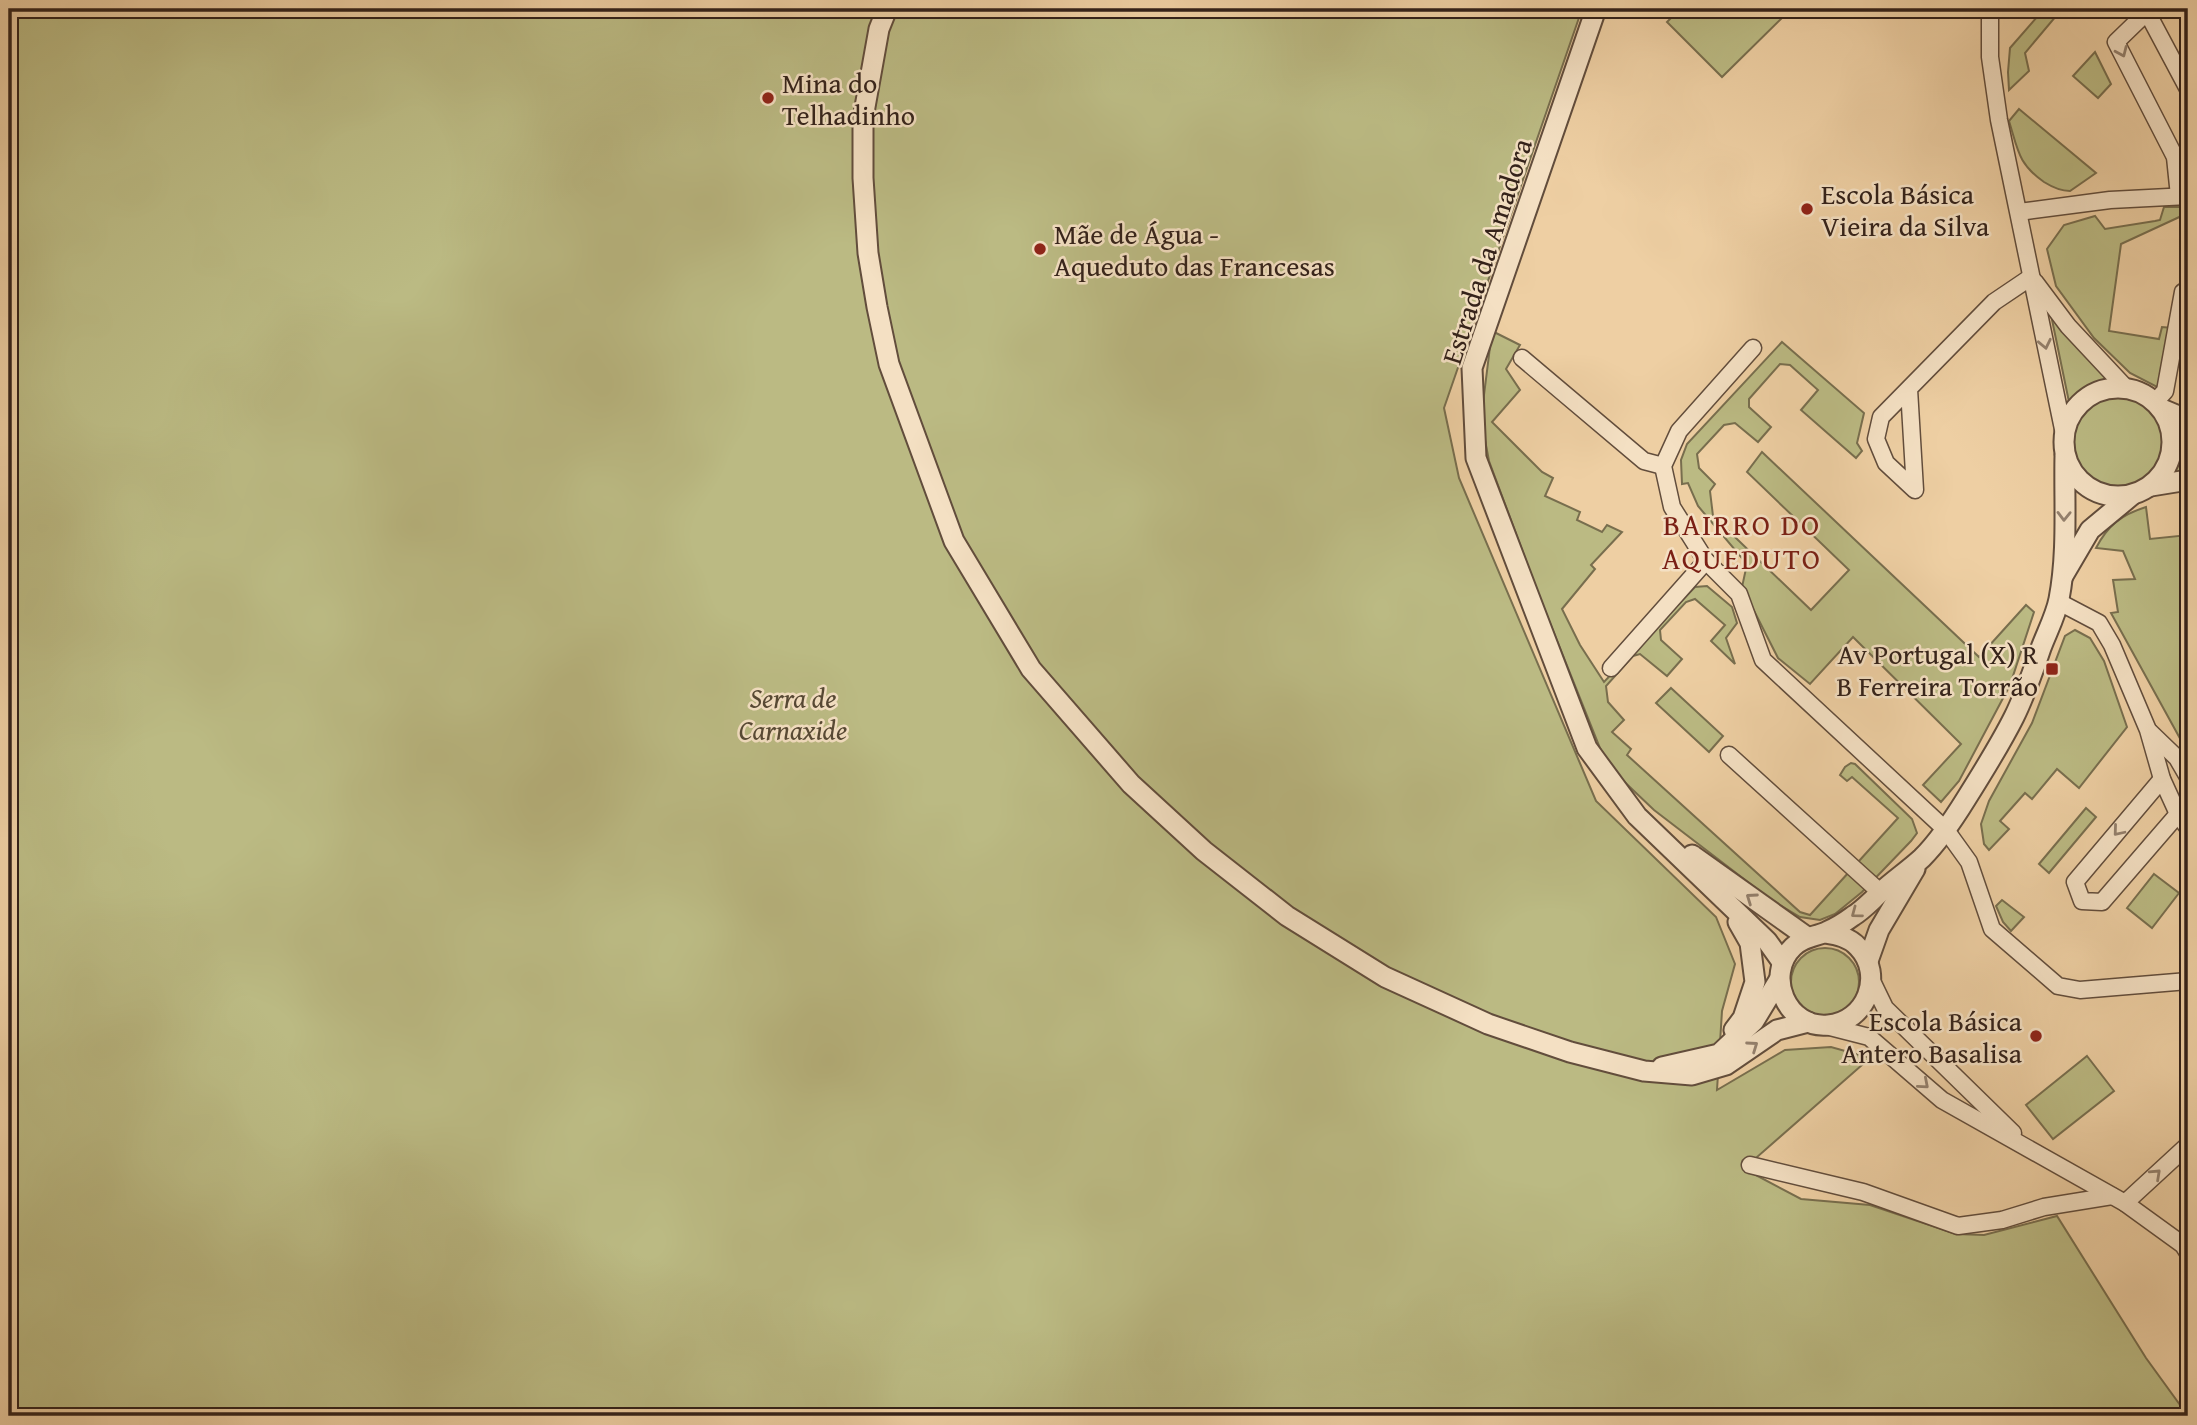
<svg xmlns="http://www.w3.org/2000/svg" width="2197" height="1425" viewBox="0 0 2197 1425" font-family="'Gentium Book Plus',serif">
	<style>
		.green { fill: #bbba83; stroke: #786e4e; stroke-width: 2 }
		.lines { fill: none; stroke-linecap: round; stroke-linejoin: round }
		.minor-casing { stroke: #624d3c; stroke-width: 19 }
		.tertiary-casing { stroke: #624d3c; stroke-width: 23 }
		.minor { stroke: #f4e0c3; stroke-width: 16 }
		.tertiary { stroke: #f4e0c3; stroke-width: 19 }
		.oneway { stroke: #94816e }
		.poi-dot { fill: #8f2418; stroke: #f4e0c3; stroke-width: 2.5 }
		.labels { text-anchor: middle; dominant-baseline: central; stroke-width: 5; stroke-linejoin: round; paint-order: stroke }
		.poi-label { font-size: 28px; fill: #34221a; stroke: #f4e0c3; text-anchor: start }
		.street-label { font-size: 28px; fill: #34221a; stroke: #f4e0c3 }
		.park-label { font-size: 28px; font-style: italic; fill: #564834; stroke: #f4e0c3 }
		.neighbourhood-label { font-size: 30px; letter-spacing: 2px; fill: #7a1f14; stroke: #f4e0c3 }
	</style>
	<rect width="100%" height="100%" fill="#eecfa3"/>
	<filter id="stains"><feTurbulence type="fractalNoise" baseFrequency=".00286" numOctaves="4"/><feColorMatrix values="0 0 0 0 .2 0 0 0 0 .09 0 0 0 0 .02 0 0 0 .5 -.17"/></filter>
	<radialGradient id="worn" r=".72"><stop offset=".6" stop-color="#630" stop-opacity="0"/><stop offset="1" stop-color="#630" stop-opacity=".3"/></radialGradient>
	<g class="green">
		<polygon points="9,9 1582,9 1444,408 1459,478 1596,801 1716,917 1735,964 1722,1011 1717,1090 1785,1050 1831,1047 1870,1058 1757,1157 1750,1172 1801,1199 1870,1205 1956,1234 1984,1235 2057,1216 2146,1358 2188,1416 9,1416"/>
		<polygon points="1680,9 1791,9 1722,77 1667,22"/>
		<polygon points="2044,9 2062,9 2025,53 2029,71 2009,90 2008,72 2010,48"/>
		<polygon points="2095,52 2111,84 2098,98 2073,76"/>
		<path d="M2019 109 2096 173 2070 191C2061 191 2052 187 2044 182 2018 164 2018 150 2009 121Z"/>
		<polygon points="2164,207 2188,207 2188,213 2121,244 2109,331 2159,339 2162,327 2173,328 2161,389 2130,373 2094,338 2056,286 2047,249 2064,225 2095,216 2105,229 2155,221 2160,220"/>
		<polygon points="2050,310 2110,380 2080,390 2069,402"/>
		<polygon points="1492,331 1520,345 1506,369 1520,390 1492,422 1542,472 1553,478 1545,496 1580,512 1577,520 1602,532 1607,525 1622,532 1591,565 1595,569 1562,609 1580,645 1604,682 1695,587 1707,586 1732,607 1737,623 1726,638 1735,664 1711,641 1725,625 1695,599 1686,602 1660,630 1661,640 1682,659 1667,676 1640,654 1633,656 1606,686 1608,702 1624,720 1612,732 1631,749 1627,755 1800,912 1810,915 1898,818 1852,777 1847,781 1840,775 1845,767 1851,763 1855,764 1912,819 1917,833 1911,841 1862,892 1835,914 1820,920 1800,917 1770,899 1654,810 1614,772 1600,748 1538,593 1489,461 1481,419"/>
		<polygon points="1782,342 1864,413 1857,443 1862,451 1856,458 1801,410 1818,390 1790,365 1780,364 1749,399 1749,407 1771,427 1758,442 1735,423 1724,425 1697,454 1699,468 1715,484 1710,491 1713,516 1811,610 1849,570 1747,472 1762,452 1979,657 2026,605 2034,612 2010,685 1959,781 1941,802 1923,785 1961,744 1853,637 1810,684 1778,658 1742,587 1747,564 1698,506 1688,483 1682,484 1681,460 1687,444"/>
		<circle cx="2118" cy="441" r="47"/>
		<path d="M2178 426 2188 429V471L2173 472C2182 455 2185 445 2178 426Z"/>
		<path d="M2146 507 2150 539 2188 535V753L2111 613 2118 612 2113 580 2135 579 2123 551 2096 548C2108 525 2121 515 2146 507Z"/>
		<polygon points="2075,630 2090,638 2104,661 2127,727 2079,788 2057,769 2032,799 2025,793 2000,821 2009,829 1989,850 1984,844 1981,824 1989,801 2032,723 2065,636"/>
		<polygon points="1671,688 1723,736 1709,752 1656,703"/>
		<polygon points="2086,808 2096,817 2049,873 2039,864"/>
		<polygon points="2154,874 2179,893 2152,928 2127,908"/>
		<polygon points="2002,900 2024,917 2011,931 2003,922 1996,906"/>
		<circle cx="1825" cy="982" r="34"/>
		<polygon points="2087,1056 2114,1091 2053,1139 2026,1105"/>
	</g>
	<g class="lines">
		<g class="minor-casing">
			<g id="minor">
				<polyline points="1990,9 1990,57 1999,120 2064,434"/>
				<polyline points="2175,157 2183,156 2188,148"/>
				<polyline points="2179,196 2175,157 2116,42 2147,12 2188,89"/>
				<polyline points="2019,212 2110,200 2188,196"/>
				<polyline points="2035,282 2068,326 2126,388"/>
				<polyline points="1753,348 1679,431 1663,466 1672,507 1706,561 1739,594 1763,660 1946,830 1969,862 1992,929 2058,986 2080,990 2188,981"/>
				<polyline points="1522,358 1644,461 1663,466"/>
				<polyline points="1909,389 1915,490 1886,463 1876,439 1881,417 1994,302 2031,277"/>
				<polyline points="2155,402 2165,391 2183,292 2188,289"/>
				<polyline points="2059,602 2099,623 2112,645 2148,730 2162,779 2178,814 2188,828"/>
				<polyline points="1611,668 1706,561"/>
				<polyline points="2150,732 2177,758 2188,777"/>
				<polyline points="1729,755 1880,892"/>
				<polyline points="2162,779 2075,882 2082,901 2102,902 2178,814"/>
				<polyline points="1871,979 1885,1008 2013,1133"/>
				<polyline points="1826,1026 1869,1037 1942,1100 2125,1203 2183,1245 2188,1253"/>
				<polyline points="1750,1165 1863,1192 1958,1226 2002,1220 2044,1207 2112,1196"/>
				<polyline points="2125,1203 2188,1145"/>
			</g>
		</g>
		<g class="tertiary-casing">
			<g id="tertiary">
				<polyline points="887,9 879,29 863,118 863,178 868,253 877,307 889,364 954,541 1031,669 1131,784 1204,851 1287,916 1385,977 1488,1024 1570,1052 1644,1071 1692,1075 1726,1065 1777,1030 1808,1022"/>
				<polyline points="1596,9 1472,368 1476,458 1587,748 1637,816 1767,941 1782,962"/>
				<circle cx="2118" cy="442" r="54"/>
				<polyline points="2162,409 2188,420"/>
				<polyline points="2151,486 2188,480"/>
				<polyline points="2063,576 2090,530 2131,496"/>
				<polyline points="1692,855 1807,937"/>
				<path d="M1825 933C1837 935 1849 937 1858 947 1885 975 1866 1022 1828 1025 1787 1029 1764 975 1793 947 1803 937 1814 937 1826 932 1835 928 1845 922 1853 916 1863 910 1872 900 1881 892 1894 880 1909 870 1922 858 1939 841 1953 820 1966 799 1983 772 2000 745 2014 717 2025 695 2033 671 2041 648 2047 632 2056 615 2059 599 2068 552 2064 503 2065 456"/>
				<polyline points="1868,961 1879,930 1915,869"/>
				<polyline points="1734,1030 1743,1018 1755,982 1750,943 1738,922"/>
				<polyline points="1662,1067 1719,1054 1754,1021 1779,980"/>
			</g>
		</g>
		<use href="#minor" class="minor"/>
		<use href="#tertiary" class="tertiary"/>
	</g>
	<defs><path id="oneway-chevron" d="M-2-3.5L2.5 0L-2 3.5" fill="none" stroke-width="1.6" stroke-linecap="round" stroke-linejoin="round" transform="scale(1.75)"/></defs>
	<g class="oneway">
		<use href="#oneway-chevron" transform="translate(2122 52) rotate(66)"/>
		<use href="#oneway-chevron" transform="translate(2045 344) rotate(78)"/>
		<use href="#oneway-chevron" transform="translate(2064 516) rotate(91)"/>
		<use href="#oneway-chevron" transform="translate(2118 831) rotate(130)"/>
		<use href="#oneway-chevron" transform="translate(1751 898) rotate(-145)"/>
		<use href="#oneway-chevron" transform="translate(1856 913) rotate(143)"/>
		<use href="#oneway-chevron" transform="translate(1753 1046) rotate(-35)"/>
		<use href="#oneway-chevron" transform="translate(1924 1084) rotate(41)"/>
		<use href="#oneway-chevron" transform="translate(2156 1174) rotate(-43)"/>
	</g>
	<g class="poi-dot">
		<circle cx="768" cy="98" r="7"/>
		<circle cx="1807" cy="209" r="7"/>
		<circle cx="1040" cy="249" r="7"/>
		<rect x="2045" y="662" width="14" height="14" rx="3.5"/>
		<circle cx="2036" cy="1036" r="7"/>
	</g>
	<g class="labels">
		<g class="poi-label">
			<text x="782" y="82">Mina do<tspan x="782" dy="32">Telhadinho</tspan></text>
			<text x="1821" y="193">Escola Básica<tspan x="1821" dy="32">Vieira da Silva</tspan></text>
			<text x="1054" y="233">Mãe de Água -<tspan x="1054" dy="32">Aqueduto das Francesas</tspan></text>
			<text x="2038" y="653" text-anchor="end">Av Portugal (X) R<tspan x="2038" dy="32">B Ferreira Torrão</tspan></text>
			<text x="2022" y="1020" text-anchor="end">Escola Básica<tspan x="2022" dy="32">Antero Basalisa</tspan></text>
		</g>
		<g class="street-label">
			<text transform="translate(1486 251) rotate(-72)">Estrada da Amadora</text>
		</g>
		<g class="park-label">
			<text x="793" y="697">Serra de<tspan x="793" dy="32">Carnaxide</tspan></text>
		</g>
		<g class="neighbourhood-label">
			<text x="1742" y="524">BAIRRO DO<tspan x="1742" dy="34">AQUEDUTO</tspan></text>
		</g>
	</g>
	<rect width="2197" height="1425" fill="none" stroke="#eecfa3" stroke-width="35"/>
	<rect x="10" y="10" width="2176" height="1404" fill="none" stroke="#34221a" stroke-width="3.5"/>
	<rect x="18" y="18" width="2162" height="1390" fill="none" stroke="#34221a" stroke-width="2"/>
	<rect width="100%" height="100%" filter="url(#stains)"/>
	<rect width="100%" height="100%" fill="url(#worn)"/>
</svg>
